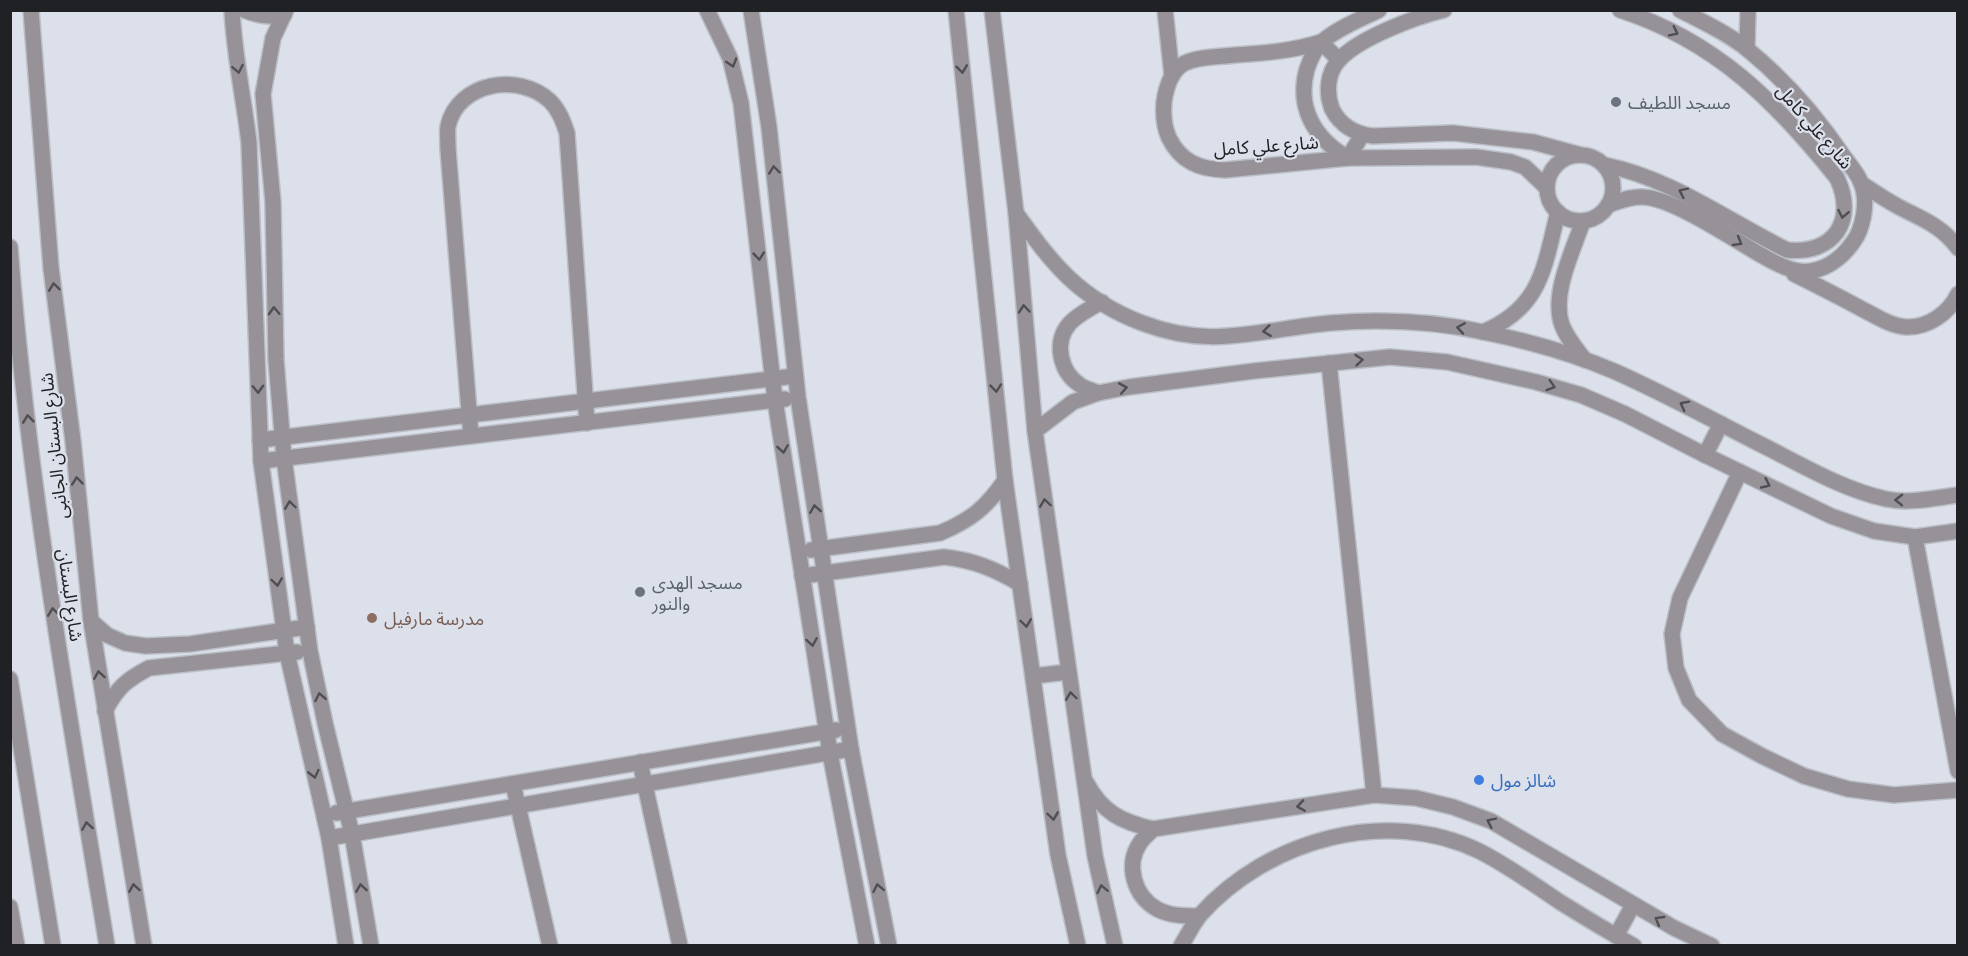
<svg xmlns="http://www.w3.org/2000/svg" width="1968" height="956" viewBox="0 0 1968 956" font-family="Manrope,'Noto Sans Arabic',sans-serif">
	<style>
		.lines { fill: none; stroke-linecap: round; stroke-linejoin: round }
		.minor-casing { stroke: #babec7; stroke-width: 18 }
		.tertiary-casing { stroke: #babec7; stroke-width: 18 }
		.minor { stroke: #969297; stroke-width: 15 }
		.tertiary { stroke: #969297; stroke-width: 15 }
		.oneway { stroke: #4f4e53 }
		.worship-dot { fill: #6b7280; stroke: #dce0eb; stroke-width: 2 }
		.education-dot { fill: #8d6e63; stroke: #dce0eb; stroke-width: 2 }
		.shop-dot { fill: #3f7fe0; stroke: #dce0eb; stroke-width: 2 }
		.labels { text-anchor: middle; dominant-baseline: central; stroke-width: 4.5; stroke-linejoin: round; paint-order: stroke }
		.worship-label { font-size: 18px; fill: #5b616d; stroke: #dce0eb; text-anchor: start }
		.street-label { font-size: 18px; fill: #202125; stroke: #dce0eb }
		.education-label { font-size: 18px; fill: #785e54; stroke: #dce0eb; text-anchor: start }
		.shop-label { font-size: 18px; fill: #366cbe; stroke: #dce0eb; text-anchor: start }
	</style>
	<rect width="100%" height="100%" fill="#dce0eb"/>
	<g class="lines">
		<g class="minor-casing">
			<g id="minor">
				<polyline points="31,10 51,268 73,441 91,621 144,946"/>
				<path d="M232 10C234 55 244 99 249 143L261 461 287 653 329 838 346 946"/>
				<path d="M244 10C258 16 269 17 284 15"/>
				<polyline points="286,10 273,38 263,94 273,202 276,360 284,458 310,651 325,723 352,834 371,946"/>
				<polyline points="707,10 730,58 741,103 775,400 830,753 867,946"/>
				<polyline points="751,10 769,127 798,397 851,749 889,946"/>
				<polyline points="956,10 1005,480 1058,855 1078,946"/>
				<polyline points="992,10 1016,213 1035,431 1095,856 1115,946"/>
				<polyline points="1165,10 1172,76"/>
				<path d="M1379 10C1361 19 1338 28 1323 41 1315 48 1310 60 1307 69 1296 108 1315 139 1348 158L1476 157 1511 162 1525 167 1547 188"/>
				<path d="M1444 10C1415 17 1359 38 1339 60 1327 73 1326 93 1332 109 1340 125 1355 134 1373 136L1453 133 1533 142 1581 155"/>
				<polyline points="1747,49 1748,10"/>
				<path d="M1339 60 1321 42C1293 51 1265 53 1235 55 1220 57 1200 56 1185 63 1171 70 1166 88 1164 102 1163 114 1164 127 1169 138 1181 162 1199 169 1225 170L1348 158 1362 135"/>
				<circle cx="1580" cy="188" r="33"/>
				<path d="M1605 165C1673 179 1726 220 1787 250 1834 255 1857 220 1837 178 1776 102 1716 41 1620 10"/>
				<path d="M1862 184C1874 192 1886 200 1899 207 1922 219 1942 226 1958 248"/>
				<path d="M1608 205C1620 201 1631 196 1643 197 1673 198 1733 239 1761 255 1775 263 1794 274 1811 271 1831 268 1847 253 1857 236 1864 222 1868 198 1861 183 1858 174 1850 165 1844 157 1817 117 1784 79 1747 49 1727 33 1703 22 1680 10"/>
				<path d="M1016 213C1032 235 1048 258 1068 277 1109 316 1171 341 1228 336 1262 334 1296 326 1330 323 1381 319 1434 321 1483 332 1528 341 1574 354 1616 372 1663 393 1709 418 1754 441 1797 462 1840 489 1886 499 1909 504 1935 498 1958 495"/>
				<path d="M1583 221C1573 251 1551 294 1562 325 1567 338 1576 349 1585 360"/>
				<path d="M1794 274C1816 285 1838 296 1860 308 1874 315 1890 326 1906 327 1928 328 1949 313 1958 294"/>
				<path d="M1483 332C1542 307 1544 267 1558 212"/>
				<polyline points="1329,363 1374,795"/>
				<path d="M1098 393C1092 390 1085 389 1080 385 1060 372 1053 342 1070 323 1079 314 1090 308 1102 302"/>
				<polyline points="1035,431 1073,402 1098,393 1129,387 1254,371 1390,357 1447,362 1536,382 1581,395 1625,414 1705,455 1831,516 1874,531 1915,537 1958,531"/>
				<path d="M471 436 448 149C448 142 447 133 448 126 458 82 519 72 550 101 559 110 563 121 567 133L587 423"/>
				<polyline points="260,440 795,376"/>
				<polyline points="1705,455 1721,424"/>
				<polyline points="261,461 785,399"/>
				<polyline points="1740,472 1680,598 1672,634 1676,668 1689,700 1722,734 1762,756 1804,776 1848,789 1894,795 1958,790"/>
				<polyline points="1915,537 1958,771"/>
				<path d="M811 550 940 533C971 520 987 507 1005 480"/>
				<path d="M802 576 944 557C973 560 995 569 1020 584"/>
				<polyline points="91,621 107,635 125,643 146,646 190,644 307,627"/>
				<polyline points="1033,676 1068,672"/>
				<path d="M105 711C117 688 126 680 149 668L297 652"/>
				<polyline points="640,762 680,946"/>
				<path d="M1086 782C1102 812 1121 822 1153 829L1374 795 1416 798 1453 807 1491 821 1674 928 1712 946"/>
				<polyline points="513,784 550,946"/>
				<polyline points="336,813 836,730"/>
				<path d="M1153 829C1149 834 1143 838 1140 843 1125 865 1134 896 1157 909 1170 916 1185 916 1199 916"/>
				<polyline points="329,838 851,749"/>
				<polyline points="10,907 17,946"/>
				<polyline points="1616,936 1633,905"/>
				<path d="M1181 946C1187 936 1193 924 1200 915 1267 840 1386 806 1479 851 1507 865 1533 884 1560 902 1584 917 1609 932 1634 946"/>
			</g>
		</g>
		<g class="tertiary-casing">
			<g id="tertiary">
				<path d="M10 247C28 482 69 714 107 946"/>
				<polyline points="10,679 53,946"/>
			</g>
		</g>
		<use href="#minor" class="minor"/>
		<use href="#tertiary" class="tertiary"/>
	</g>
	<defs><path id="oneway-chevron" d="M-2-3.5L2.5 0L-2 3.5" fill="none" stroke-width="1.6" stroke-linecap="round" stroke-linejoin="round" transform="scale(1.5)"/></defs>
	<g class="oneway">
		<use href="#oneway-chevron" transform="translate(1674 32) rotate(26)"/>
		<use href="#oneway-chevron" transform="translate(732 63) rotate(73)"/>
		<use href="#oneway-chevron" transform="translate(238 69) rotate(79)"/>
		<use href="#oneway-chevron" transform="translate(962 69) rotate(83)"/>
		<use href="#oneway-chevron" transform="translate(774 170) rotate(-96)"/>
		<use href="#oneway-chevron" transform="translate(1683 192) rotate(-154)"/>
		<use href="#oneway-chevron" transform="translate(1843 214) rotate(101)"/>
		<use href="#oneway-chevron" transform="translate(1738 242) rotate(30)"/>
		<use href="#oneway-chevron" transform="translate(759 256) rotate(84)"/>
		<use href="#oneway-chevron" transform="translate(54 287) rotate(-97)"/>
		<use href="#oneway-chevron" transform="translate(1024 309) rotate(-95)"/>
		<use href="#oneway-chevron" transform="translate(274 311) rotate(-92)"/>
		<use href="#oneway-chevron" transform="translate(1461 328) rotate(-171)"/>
		<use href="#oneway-chevron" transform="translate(1267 331) rotate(173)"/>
		<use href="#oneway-chevron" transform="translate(1359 360) rotate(-5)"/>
		<use href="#oneway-chevron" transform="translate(1551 386) rotate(17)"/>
		<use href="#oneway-chevron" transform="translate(996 388) rotate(84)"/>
		<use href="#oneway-chevron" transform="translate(1123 388) rotate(-10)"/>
		<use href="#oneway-chevron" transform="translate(258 389) rotate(88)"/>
		<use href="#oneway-chevron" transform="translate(1684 405) rotate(-153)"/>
		<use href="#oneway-chevron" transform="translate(28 419) rotate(-97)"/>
		<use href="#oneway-chevron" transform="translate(783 449) rotate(81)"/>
		<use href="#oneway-chevron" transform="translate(77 481) rotate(-96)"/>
		<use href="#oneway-chevron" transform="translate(1766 484) rotate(25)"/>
		<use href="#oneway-chevron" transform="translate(1899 500) rotate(-179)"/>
		<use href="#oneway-chevron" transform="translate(1045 503) rotate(-98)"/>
		<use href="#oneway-chevron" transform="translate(290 505) rotate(-98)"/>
		<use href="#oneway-chevron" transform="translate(815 509) rotate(-99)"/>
		<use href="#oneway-chevron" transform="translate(277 582) rotate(82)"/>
		<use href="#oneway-chevron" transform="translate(53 612) rotate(-97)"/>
		<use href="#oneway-chevron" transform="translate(1026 623) rotate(82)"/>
		<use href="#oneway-chevron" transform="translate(812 642) rotate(81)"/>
		<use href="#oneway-chevron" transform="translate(99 675) rotate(-99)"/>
		<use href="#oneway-chevron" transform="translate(1071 696) rotate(-98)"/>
		<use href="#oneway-chevron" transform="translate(320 697) rotate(-101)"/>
		<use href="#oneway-chevron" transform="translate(314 774) rotate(77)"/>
		<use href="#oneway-chevron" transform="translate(1301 806) rotate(171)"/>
		<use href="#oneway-chevron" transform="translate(1053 816) rotate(82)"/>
		<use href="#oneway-chevron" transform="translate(1491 822) rotate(-154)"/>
		<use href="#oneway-chevron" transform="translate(87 826) rotate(-99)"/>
		<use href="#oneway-chevron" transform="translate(134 888) rotate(-99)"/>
		<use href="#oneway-chevron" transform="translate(361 888) rotate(-99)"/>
		<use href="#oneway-chevron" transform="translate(878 888) rotate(-101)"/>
		<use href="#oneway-chevron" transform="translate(1102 889) rotate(-102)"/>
		<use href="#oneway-chevron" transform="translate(1659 920) rotate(-150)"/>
	</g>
	<g class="worship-dot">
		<circle cx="1616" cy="102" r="6"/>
		<circle cx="640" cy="592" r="6"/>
	</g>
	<circle class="education-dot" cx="372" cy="618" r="6"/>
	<circle class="shop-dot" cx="1479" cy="780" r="6"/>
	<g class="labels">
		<g class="worship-label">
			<text x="1628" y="102">مسجد اللطيف</text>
			<text x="652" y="582">مسجد الهدى<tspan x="652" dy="21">والنور</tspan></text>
		</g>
		<g class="street-label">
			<text transform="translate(1815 126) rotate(49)">شارع علي كامل</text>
			<text transform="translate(1266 145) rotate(-4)">شارع علي كامل</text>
			<text transform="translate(53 446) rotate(-96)">شارع البستان الجانبى</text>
			<text transform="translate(71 595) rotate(82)">شارع البستان</text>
		</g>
		<g class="education-label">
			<text x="384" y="618">مدرسة مارفيل</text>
		</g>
		<g class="shop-label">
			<text x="1491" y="780">شالز مول</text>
		</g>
	</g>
	<rect width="1968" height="956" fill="none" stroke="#202125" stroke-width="24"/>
</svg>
